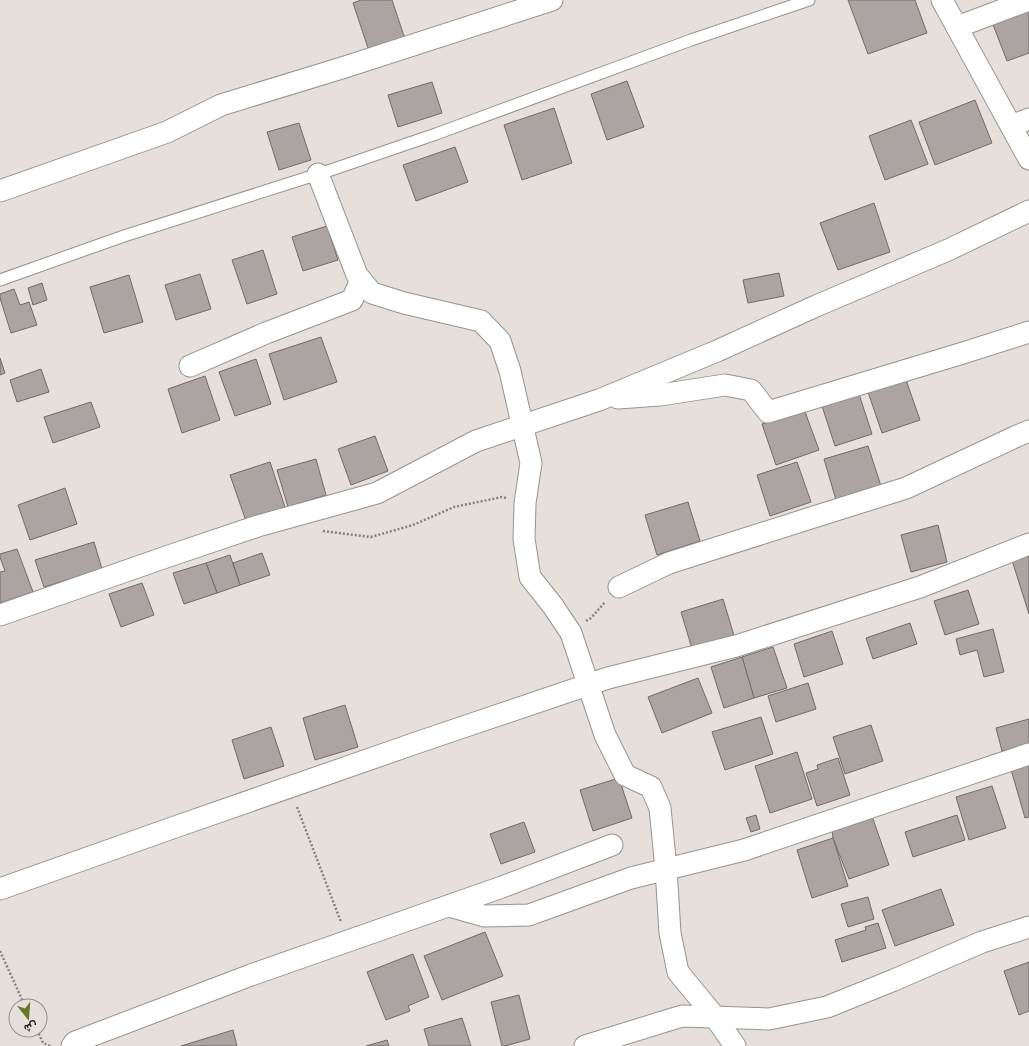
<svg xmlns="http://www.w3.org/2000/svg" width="1029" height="1046" viewBox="0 0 1029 1046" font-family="'Nunito Sans',Vazirmatn,sans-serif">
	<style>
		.building { fill: #aba4a3; stroke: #716a69 }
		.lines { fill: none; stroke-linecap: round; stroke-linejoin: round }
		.service-casing { stroke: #97938e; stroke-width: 13 }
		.minor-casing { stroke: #97938e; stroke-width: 23 }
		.path { stroke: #85817e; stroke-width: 2.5; stroke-dasharray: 2 2; stroke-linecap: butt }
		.service { stroke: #fff; stroke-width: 11 }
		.minor { stroke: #fff; stroke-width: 21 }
	</style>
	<rect width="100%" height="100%" fill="#e6e0dc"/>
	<g class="building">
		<polygon points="361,0 392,0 405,39 369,51 353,3"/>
		<polygon points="848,0 915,0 927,33 868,54"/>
		<polygon points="1028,8 1029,11 1029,53 1007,61 992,22"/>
		<polygon points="627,81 644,127 607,140 591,94"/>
		<polygon points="432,82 442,113 398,127 388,95"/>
		<polygon points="975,100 992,143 935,165 919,122"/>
		<polygon points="554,108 572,163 522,180 504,125"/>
		<polygon points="911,120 928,164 885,180 869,136"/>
		<polygon points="299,123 311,160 279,170 267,132"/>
		<polygon points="455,147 468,182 416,201 403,165"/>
		<polygon points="874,203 890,252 838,270 820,223"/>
		<polygon points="327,226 338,260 303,271 292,237"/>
		<polygon points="263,250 277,294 247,304 232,260"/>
		<polygon points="779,273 784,296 748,303 743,280"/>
		<polygon points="200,274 211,309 176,320 165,285"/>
		<polygon points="129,275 143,322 104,333 90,287"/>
		<polygon points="42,283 47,300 33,305 28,288"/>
		<polygon points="14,289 20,305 29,302 37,325 11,333 0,298 0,294"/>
		<polygon points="321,337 337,382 284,400 269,354"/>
		<polygon points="0,358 5,373 0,375"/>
		<polygon points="256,359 271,404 235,416 219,372"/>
		<polygon points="41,369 49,392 17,402 10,380"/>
		<polygon points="205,376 220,420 182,433 168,389"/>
		<polygon points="906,380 920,420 882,433 868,392"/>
		<polygon points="859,394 872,434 835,446 822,406"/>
		<polygon points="91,402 100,427 53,443 44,417"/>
		<polygon points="804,409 819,450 776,465 762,424"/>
		<polygon points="375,436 388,471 351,485 338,449"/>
		<polygon points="868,446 881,486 836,500 824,459"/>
		<polygon points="316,459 326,495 288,507 277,470"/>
		<polygon points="270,462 285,507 246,521 230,475"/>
		<polygon points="797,462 811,502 770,516 757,475"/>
		<polygon points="65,488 77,524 30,540 18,505"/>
		<polygon points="688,502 700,541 657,555 645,515"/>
		<polygon points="938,525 947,562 911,572 901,535"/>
		<polygon points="94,542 102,569 44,587 35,560"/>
		<polygon points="17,549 33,592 0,603 0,572 5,571 0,557 0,554"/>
		<polygon points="1026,549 1029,559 1029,614 1010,554"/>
		<polygon points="262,553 270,575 240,585 233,563"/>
		<polygon points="230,555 240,585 217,593 206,563"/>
		<polygon points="206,563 217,593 184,604 173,573"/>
		<polygon points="142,583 154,615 121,627 109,594"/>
		<polygon points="968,590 979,624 945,635 934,601"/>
		<polygon points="723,599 735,639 693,652 681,612"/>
		<polygon points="910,623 917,644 873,659 866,638"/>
		<polygon points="993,629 1004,672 984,677 977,650 960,655 956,639"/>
		<polygon points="832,631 843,664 804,677 794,644"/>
		<polygon points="773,647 787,688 754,698 742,657"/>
		<polygon points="742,657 754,698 724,708 711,667"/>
		<polygon points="698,678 712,713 662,733 648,697"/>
		<polygon points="808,683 816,709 776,722 768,696"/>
		<polygon points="345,705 358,747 315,760 303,718"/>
		<polygon points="761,717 773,754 725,770 712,732"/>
		<polygon points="1029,719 1029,745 1002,751 996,728"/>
		<polygon points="871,725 883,761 845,774 833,737"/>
		<polygon points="271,727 284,766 244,779 232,740"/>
		<polygon points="797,752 812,799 770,813 755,766"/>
		<polygon points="838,758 850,795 817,806 806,773 818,769 817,765"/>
		<polygon points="1029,760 1029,817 1025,818 1010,766"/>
		<polygon points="619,778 632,818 593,831 580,790"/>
		<polygon points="992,786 1006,828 969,840 956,797"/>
		<polygon points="756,815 760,829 751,832 746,818"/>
		<polygon points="957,815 965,840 913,857 905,832"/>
		<polygon points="872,816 889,865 849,879 833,838 832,830"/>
		<polygon points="524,822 535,852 501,864 490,834"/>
		<polygon points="833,838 848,886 812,898 797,850"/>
		<polygon points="941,889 954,925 895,946 882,910"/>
		<polygon points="868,897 874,919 848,927 841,904"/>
		<polygon points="878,923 886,948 842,962 835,940 866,930 865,927"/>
		<polygon points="485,932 503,976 442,1000 424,956"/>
		<polygon points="413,954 429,997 408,1006 410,1011 386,1020 367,972"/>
		<polygon points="1029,962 1029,1011 1019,1015 1004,971"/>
		<polygon points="519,995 530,1039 505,1046 502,1046 491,1002"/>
		<polygon points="462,1018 471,1046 429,1046 424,1029"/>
		<polygon points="233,1030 237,1046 181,1046"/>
		<polygon points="387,1040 389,1046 366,1046"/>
	</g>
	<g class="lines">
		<g class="service-casing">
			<polyline id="service" points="0,280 124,236 331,170 436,134 691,40 809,0"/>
		</g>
		<g class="minor-casing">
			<g id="minor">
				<polyline points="942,0 1029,159"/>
				<polyline points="957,27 1029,0"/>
				<polyline points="1011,126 1029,119"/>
				<polyline points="318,174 357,275 372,293 404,303 481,321 500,341 510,371 531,463 525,503 524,539 530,577 553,606 571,633 605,735 625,775 651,787 660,808 666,869 670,933 678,972 715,1017 735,1046"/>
				<polyline points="0,191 167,132 221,105 345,67 552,0"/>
				<polyline points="190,366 266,333 352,300 361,280"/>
				<polyline points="618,398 660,395 725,385 751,390 768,412 963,353 1029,332"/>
				<polyline points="619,587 669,563 817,516 906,488 1017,436 1029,431"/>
				<polyline points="0,615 166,557 258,526 377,493 476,441 599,400 717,351 816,306 948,250 1029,211"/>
				<polyline points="0,889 175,827 416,743 608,678 736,646 920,587 1029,544"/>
				<polyline points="449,906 484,916 529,915 631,878 744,850 1029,754"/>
				<polyline points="72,1046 75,1042 251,975 502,887 612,845"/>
				<polyline points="585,1046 682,1016 769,1019 827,1007 894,980 982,942 1029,927"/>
			</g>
		</g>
		<g class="path">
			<polyline points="323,531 371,537 413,525 454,507 502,497 506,498"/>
			<polyline points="586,621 591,618 605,602"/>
			<polyline points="297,807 341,922"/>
			<polyline points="0,951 25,1006"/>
			<polyline points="37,1030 43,1043 50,1046"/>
		</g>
		<use href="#service" class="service"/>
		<use href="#minor" class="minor"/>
	</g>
	<g transform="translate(28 1018) rotate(163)"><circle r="19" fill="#e6e0dc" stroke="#94908d"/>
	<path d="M0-3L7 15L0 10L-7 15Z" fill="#687826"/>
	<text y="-6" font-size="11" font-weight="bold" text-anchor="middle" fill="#1a1817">ش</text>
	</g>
</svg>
